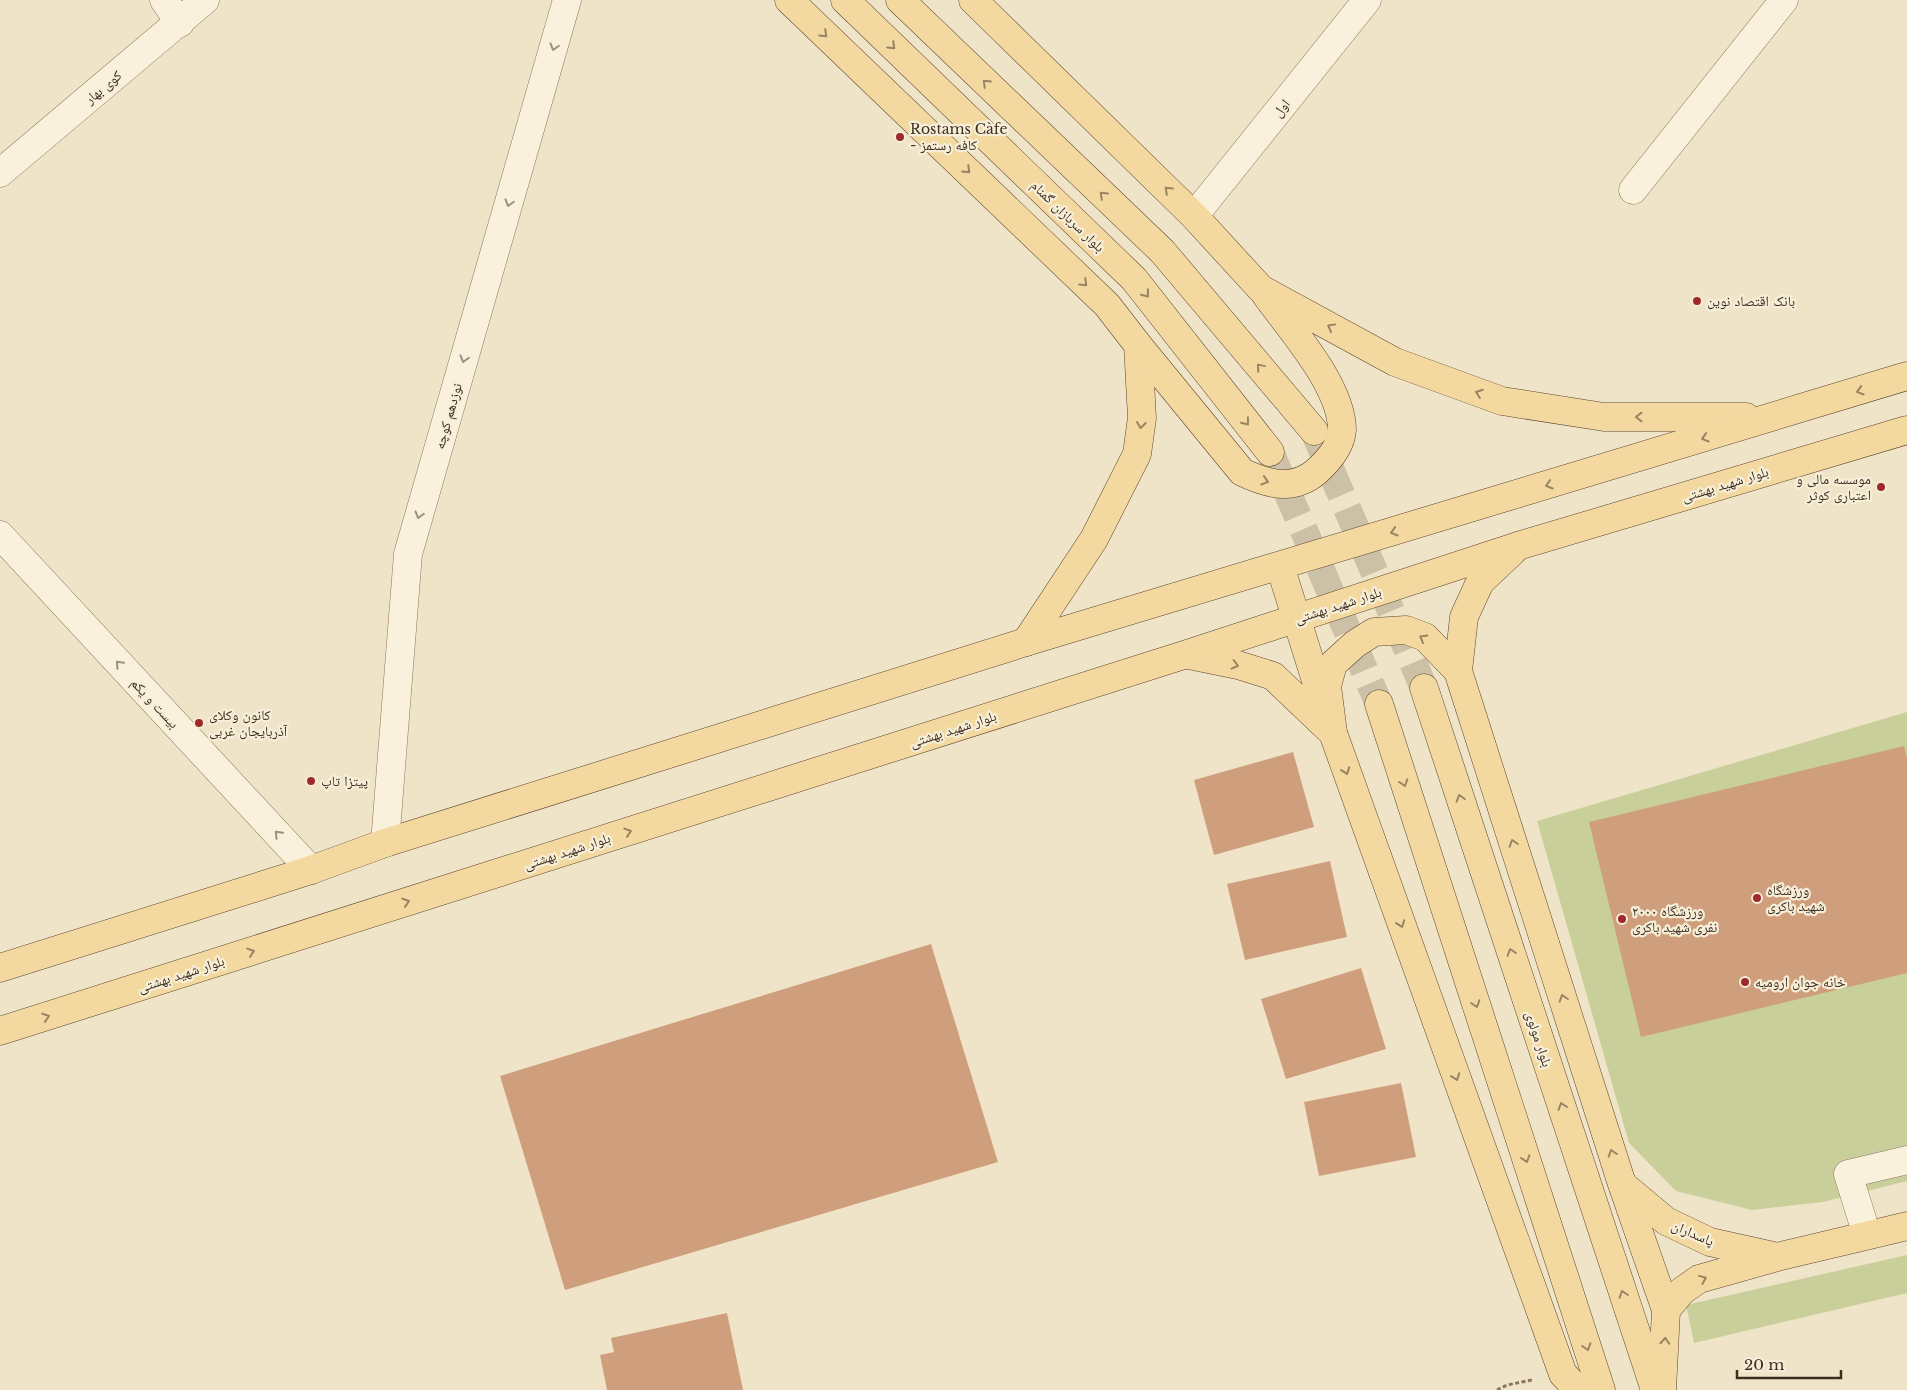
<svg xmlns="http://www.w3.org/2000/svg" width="1907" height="1390" viewBox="0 0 1907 1390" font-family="'Libre Baskerville','Noto Naskh Arabic',serif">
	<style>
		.green { fill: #c9cf9b }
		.building { fill: #cf9f7d }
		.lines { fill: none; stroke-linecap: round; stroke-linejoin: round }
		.major-tunnel { stroke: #ccc0a6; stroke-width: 28; stroke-dasharray: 28 14; stroke-linecap: butt }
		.minor-casing { stroke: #8d765c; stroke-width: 29 }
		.major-casing { stroke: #5b4430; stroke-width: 29 }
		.path { stroke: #8d765c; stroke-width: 3; stroke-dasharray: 4 2.5; stroke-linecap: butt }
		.minor { stroke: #faf1dc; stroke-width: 28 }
		.major { stroke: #f3d9a0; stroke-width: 28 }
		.oneway { stroke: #988460 }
		.oneway2 { stroke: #9c907e }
		.poi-dot { fill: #9e2a2b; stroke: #f7eed8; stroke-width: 2 }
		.labels { text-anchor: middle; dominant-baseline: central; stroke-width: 4.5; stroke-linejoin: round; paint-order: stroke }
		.street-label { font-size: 14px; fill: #3d2e20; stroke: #f7eed8 }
		.poi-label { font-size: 14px; fill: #3d2e20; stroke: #f7eed8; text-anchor: start }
	</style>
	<rect width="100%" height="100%" fill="#f0e4c8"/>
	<g class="green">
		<polygon points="1907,712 1907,1181 1823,1202 1752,1210 1676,1191 1629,1143 1537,821"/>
		<polygon points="1907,1255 1907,1293 1694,1343 1686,1305"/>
	</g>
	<g class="building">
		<polygon points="1904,746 1907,758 1907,973 1641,1037 1589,822"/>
		<polygon points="1293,752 1314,827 1214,855 1194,780"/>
		<polygon points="1330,861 1347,937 1245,960 1227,884"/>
		<polygon points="931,944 998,1162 565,1290 500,1076"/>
		<polygon points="1361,968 1386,1049 1286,1079 1261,999"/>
		<polygon points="1401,1083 1416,1157 1319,1176 1304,1102"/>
		<polygon points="727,1313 743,1390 607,1390 600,1355 614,1352 611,1338"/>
	</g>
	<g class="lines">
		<g class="major-tunnel">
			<polyline points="1314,431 1424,688"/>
			<polyline points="1270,452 1379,704"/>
		</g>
		<g class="minor-casing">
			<g id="minor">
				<polyline points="164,0 180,23"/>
				<polyline points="0,173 205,0"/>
				<polyline points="1633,190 1784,0"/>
				<polyline points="1194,216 1367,0"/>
				<polyline points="0,535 311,870"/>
				<polyline points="385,843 408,554 567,0"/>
				<polyline points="1867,1235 1848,1174 1907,1160"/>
			</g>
		</g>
		<g class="major-casing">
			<g id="major">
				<polyline points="789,0 1107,305 1138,345 1142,418 1137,454 1094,539 1026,642"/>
				<polyline points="845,0 1134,279 1270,452"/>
				<polyline points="900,0 1162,251 1314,431"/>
				<polyline points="973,0 1194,216 1261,289 1395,362 1502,401 1604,417 1746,417"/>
				<path d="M1138 345 1242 472C1267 484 1293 492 1317 471 1328 461 1341 446 1342 430 1342 386 1291 330 1266 295"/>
				<polyline points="1512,552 1480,582 1464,617 1458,671 1622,1184 1666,1310 1662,1390"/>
				<polyline points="1280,566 1323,703"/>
				<polyline points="1189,655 1238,665 1273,676 1333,733 1563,1374 1578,1390"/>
				<polyline points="1424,688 1655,1390"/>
				<polyline points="1379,704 1601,1390"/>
				<polyline points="1333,733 1327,686 1333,664 1355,644 1374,632 1406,630 1425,637 1458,671"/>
				<polyline points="0,968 311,870 385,843 1026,642 1907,376"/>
				<polyline points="0,1031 1187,654 1518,546 1907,430"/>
				<polyline points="1623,1185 1666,1221 1710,1242 1773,1256"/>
				<polyline points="1666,1310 1682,1291 1699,1279 1777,1257 1907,1226"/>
			</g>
		</g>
		<polyline class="path" points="1497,1390 1507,1385 1532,1380"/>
		<use href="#minor" class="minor"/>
		<use href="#major" class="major"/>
	</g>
	<defs><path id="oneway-chevron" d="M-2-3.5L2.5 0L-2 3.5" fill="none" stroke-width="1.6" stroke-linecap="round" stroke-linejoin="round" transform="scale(1.25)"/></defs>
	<g class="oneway">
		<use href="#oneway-chevron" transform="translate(824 34) rotate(44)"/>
		<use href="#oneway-chevron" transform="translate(892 46) rotate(44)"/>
		<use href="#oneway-chevron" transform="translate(986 83) rotate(-136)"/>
		<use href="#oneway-chevron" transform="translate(967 170) rotate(44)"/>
		<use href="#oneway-chevron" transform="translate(1168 190) rotate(-136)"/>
		<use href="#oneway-chevron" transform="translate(1103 195) rotate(-136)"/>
		<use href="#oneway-chevron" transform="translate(1084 283) rotate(44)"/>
		<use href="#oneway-chevron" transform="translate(1146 294) rotate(52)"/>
		<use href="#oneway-chevron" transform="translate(1331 327) rotate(-151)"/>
		<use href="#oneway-chevron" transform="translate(1260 367) rotate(-130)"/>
		<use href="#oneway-chevron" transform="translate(1860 391) rotate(163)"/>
		<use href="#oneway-chevron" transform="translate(1479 393) rotate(-160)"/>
		<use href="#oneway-chevron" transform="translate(1639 417) rotate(180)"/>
		<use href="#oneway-chevron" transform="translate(1246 422) rotate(52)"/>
		<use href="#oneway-chevron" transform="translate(1141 425) rotate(97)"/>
		<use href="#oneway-chevron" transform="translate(1705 438) rotate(163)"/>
		<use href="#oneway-chevron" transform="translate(1265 481) rotate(17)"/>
		<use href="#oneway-chevron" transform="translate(1549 485) rotate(163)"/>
		<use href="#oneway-chevron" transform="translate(1394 532) rotate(163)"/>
		<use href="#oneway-chevron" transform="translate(1423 638) rotate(-150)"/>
		<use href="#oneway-chevron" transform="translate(1235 665) rotate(14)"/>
		<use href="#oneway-chevron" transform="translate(1346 771) rotate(70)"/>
		<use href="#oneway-chevron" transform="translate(1404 783) rotate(72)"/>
		<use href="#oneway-chevron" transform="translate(1460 798) rotate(-108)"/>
		<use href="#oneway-chevron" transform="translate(628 832) rotate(-18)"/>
		<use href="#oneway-chevron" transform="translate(1513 843) rotate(-108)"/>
		<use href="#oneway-chevron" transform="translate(406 902) rotate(-18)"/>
		<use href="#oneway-chevron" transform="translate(1401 924) rotate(70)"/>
		<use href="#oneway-chevron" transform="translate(251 952) rotate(-18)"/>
		<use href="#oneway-chevron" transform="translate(1511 952) rotate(-108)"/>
		<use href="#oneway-chevron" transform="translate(1563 998) rotate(-108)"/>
		<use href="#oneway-chevron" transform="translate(1476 1004) rotate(72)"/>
		<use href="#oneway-chevron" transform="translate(46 1017) rotate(-18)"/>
		<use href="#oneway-chevron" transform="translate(1456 1077) rotate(70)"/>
		<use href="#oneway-chevron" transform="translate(1562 1106) rotate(-108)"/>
		<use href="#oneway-chevron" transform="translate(1612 1153) rotate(-108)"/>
		<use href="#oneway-chevron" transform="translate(1526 1159) rotate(72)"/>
		<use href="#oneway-chevron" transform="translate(1703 1279) rotate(-22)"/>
		<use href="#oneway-chevron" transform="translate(1623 1294) rotate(-108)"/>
		<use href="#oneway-chevron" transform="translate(1665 1341) rotate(-87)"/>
		<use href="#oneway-chevron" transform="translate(1587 1347) rotate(72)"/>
	</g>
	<g class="oneway2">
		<use href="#oneway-chevron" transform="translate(554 47) rotate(106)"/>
		<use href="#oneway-chevron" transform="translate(509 203) rotate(106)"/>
		<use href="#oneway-chevron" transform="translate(464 359) rotate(106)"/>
		<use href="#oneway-chevron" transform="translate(419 515) rotate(106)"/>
		<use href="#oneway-chevron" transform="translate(119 664) rotate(-133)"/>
		<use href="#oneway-chevron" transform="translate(278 834) rotate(-133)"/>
	</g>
	<g class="poi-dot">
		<circle cx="900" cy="137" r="5"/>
		<circle cx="1697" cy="301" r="5"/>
		<circle cx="1881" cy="487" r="5"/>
		<circle cx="199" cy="723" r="5"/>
		<circle cx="311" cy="781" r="5"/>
		<circle cx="1757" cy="898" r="5"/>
		<circle cx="1622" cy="919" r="5"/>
		<circle cx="1745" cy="982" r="5"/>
	</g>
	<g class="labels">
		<g class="street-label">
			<text transform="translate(103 87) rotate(-40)">کوی بهار</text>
			<text transform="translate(1281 108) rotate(-51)">اول</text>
			<text transform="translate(1068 216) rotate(44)">بلوار سربازان گمنام</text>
			<text transform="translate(448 416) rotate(-74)">نوزدهم کوچه</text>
			<text transform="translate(1725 484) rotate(-17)">بلوار شهید بهشتی</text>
			<text transform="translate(1338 605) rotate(-18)">بلوار شهید بهشتی</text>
			<text transform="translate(155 703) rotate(47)">بیست و یکم</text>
			<text transform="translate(953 729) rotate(-18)">بلوار شهید بهشتی</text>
			<text transform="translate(567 851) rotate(-18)">بلوار شهید بهشتی</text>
			<text transform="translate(181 974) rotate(-18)">بلوار شهید بهشتی</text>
			<text transform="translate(1539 1039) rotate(72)">بلوار مولوی</text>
			<text transform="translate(1693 1233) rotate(23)">پاسداران</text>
		</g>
		<g class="poi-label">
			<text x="910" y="129">Rostams Càfe<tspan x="910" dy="16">- کافه رستمز</tspan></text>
			<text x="1707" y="301">بانک اقتصاد نوین</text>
			<text x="1871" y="479" text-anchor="end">موسسه مالی و<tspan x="1871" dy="16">اعتباری کوثر</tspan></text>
			<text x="209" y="715">کانون وکلای<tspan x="209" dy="16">آذربایجان غربی</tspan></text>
			<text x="321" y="781">پیتزا تاپ</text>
			<text x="1767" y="890">ورزشگاه<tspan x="1767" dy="16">شهید باکری</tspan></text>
			<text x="1632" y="911">ورزشگاه ۲۰۰۰<tspan x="1632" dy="16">نفری شهید باکری</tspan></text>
			<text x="1755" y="982">خانه جوان ارومیه</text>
		</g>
	</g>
	<path d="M1737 1370v8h104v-8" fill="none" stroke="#3d2e20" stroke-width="2.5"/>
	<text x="1744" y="1370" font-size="15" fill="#3d2e20" stroke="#f7eed8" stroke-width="4" paint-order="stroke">20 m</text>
</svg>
